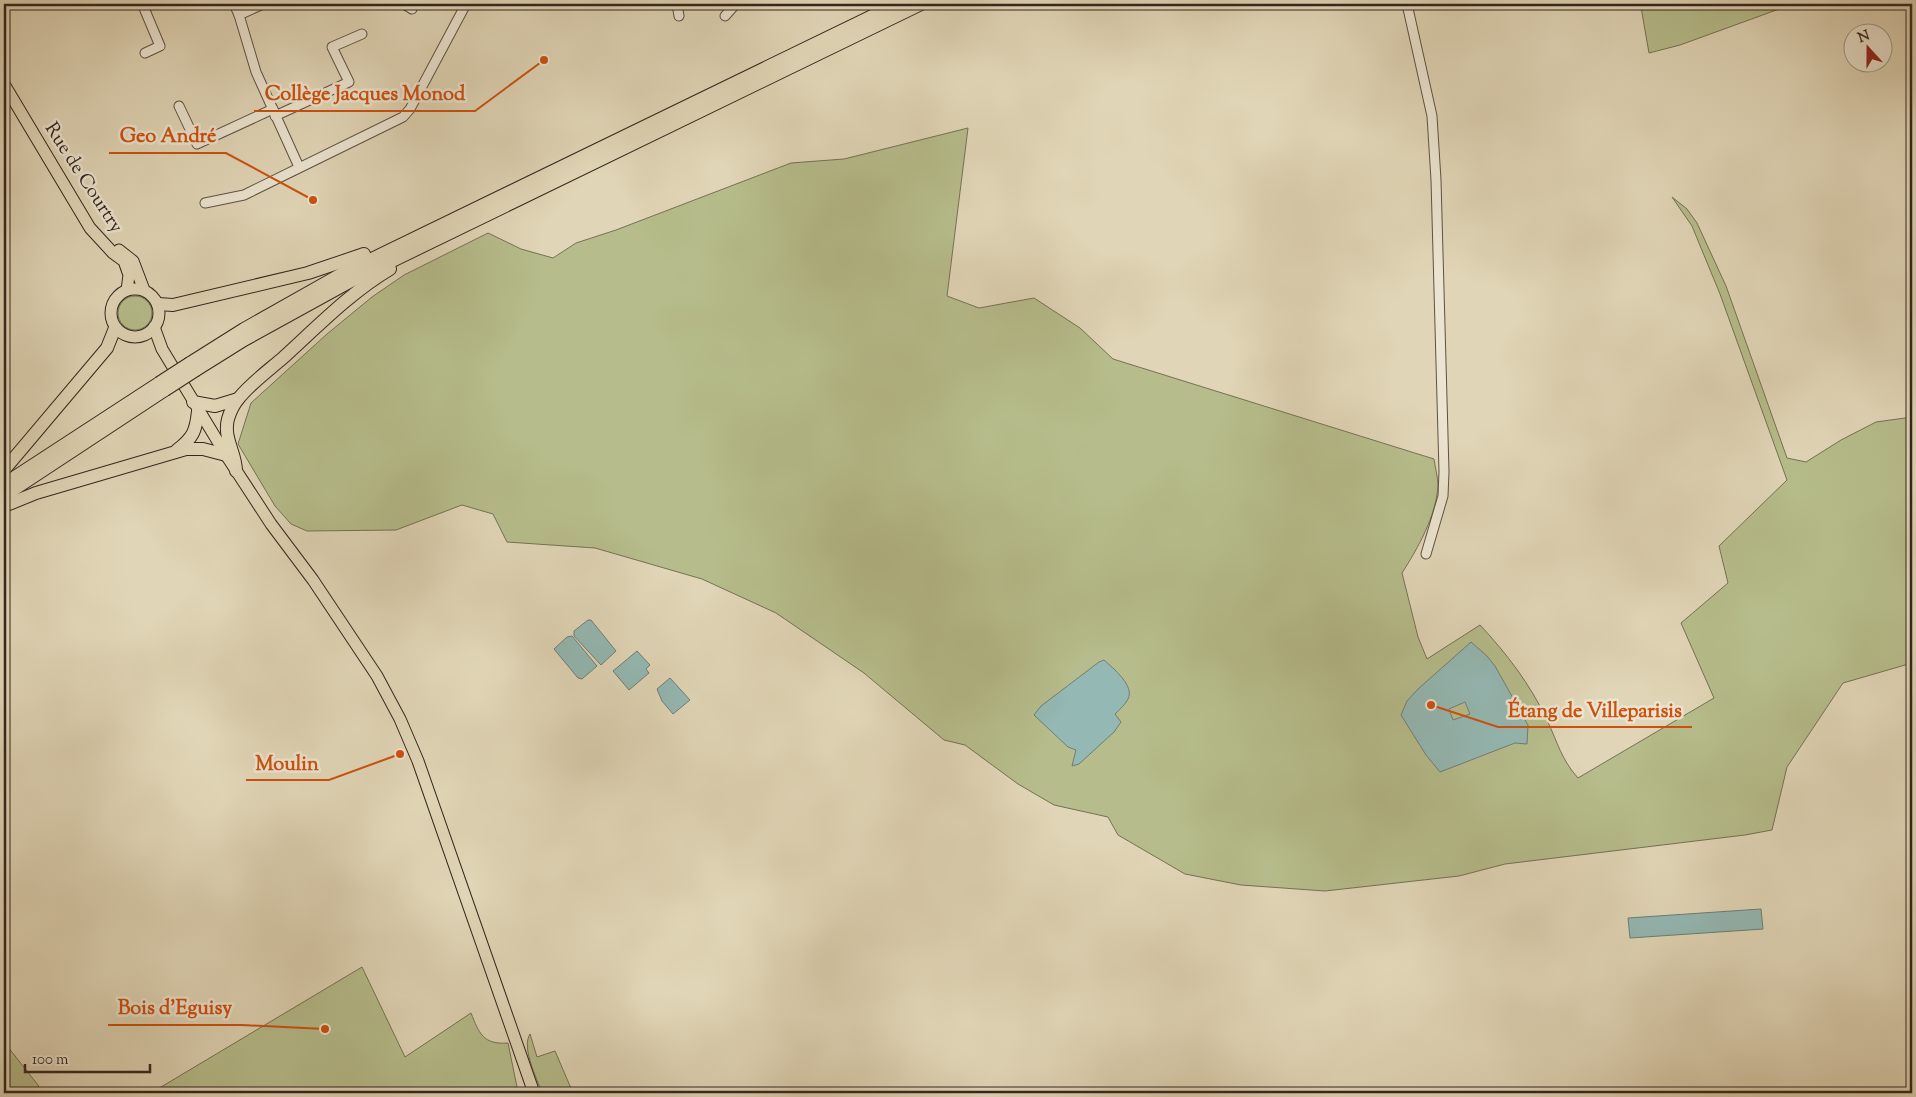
<svg xmlns="http://www.w3.org/2000/svg" width="1916" height="1097" viewBox="0 0 1916 1097" font-family="'Sorts Mill Goudy',serif">
	<style>
		.green { fill: #b6bc8b; stroke: #757154 }
		.water { fill: #94b8b3; stroke: #6e7e77; fill-rule: evenodd }
		.lines { fill: none; stroke-linecap: round; stroke-linejoin: round }
		.minor-casing { stroke: #5f5244; stroke-width: 11 }
		.major-casing { stroke: #34261e; stroke-width: 13 }
		.highway-casing { stroke: #34261e; stroke-width: 14 }
		.minor { stroke: #ebe4d0; stroke-width: 9 }
		.major { stroke: #e0d5b6; stroke-width: 11 }
		.highway { stroke: #e0d5b6; stroke-width: 12 }
		.highway-bridge-casing { stroke: #34261e; stroke-width: 14; stroke-linecap: butt }
		.highway-bridge { stroke: #e0d5b6; stroke-width: 12 }
		.labels { text-anchor: middle; dominant-baseline: central; stroke-width: 5; stroke-linejoin: round; paint-order: stroke }
		.street-label { font-size: 19px; fill: #34261e; stroke: #ebe4d0 }
		.leader { fill: none; stroke: #cd510f; stroke-width: 2 }
		.callout-dot { fill: #cd510f; stroke: #ebe4d0; stroke-width: 2 }
		.callout-label { font-size: 20px; text-anchor: middle; font-weight: bold; fill: #cd510f; stroke: #ebe4d0; stroke-width: 5; stroke-linejoin: round; paint-order: stroke }
	</style>
	<rect width="100%" height="100%" fill="#e0d5b6"/>
	<filter id="stains"><feTurbulence type="fractalNoise" baseFrequency=".004" numOctaves="4"/><feColorMatrix values="0 0 0 0 .2 0 0 0 0 .09 0 0 0 0 .02 0 0 0 .5 -.17"/></filter>
	<radialGradient id="worn" r=".72"><stop offset=".6" stop-color="#630" stop-opacity="0"/><stop offset="1" stop-color="#630" stop-opacity=".3"/></radialGradient>
	<g class="green">
		<polygon points="1647,4 1793,4 1680,45 1649,53 1641,7"/>
		<path d="M968 128 947 296 979 308 1034 298 1080 328 1113 359 1434 459C1435 467 1438 477 1438 486 1436 516 1418 548 1402 573L1418 637 1427 659 1480 625C1507 654 1530 684 1547 720 1558 743 1561 759 1578 778L1714 698 1681 623 1728 583 1719 546 1787 480 1720 294 1692 226 1672 197 1687 209 1697 223 1726 286 1787 458 1806 462 1841 440 1876 422 1912 417V663L1843 683 1787 767 1772 830 1745 835 1505 864 1459 876 1325 891 1241 885 1185 874 1118 835 1108 817 1054 805 1018 784 965 745 944 740 864 673 776 613 702 579 595 548 507 542 493 514 462 505 396 530 307 531 291 524 275 506 238 444 251 403 327 334 372 297 404 275 488 233 521 249 553 258 576 243 616 230 791 163 844 159Z"/>
		<circle cx="135" cy="313" r="17"/>
		<path d="M362 967 405 1057 471 1013C479 1033 483 1045 508 1043L517 1087 510 1093H151Z"/>
		<path d="M530 1034 537 1057 555 1051 573 1093H542C537 1078 521 1048 530 1034Z"/>
		<polygon points="4,1042 38,1085 42,1093 4,1093"/>
	</g>
	<g class="water">
		<polygon points="588,620 591,620 616,651 601,665 574,636 574,631"/>
		<polygon points="572,636 597,666 582,679 578,678 554,649 567,637"/>
		<path d="M1471 642 1487 656 1495 666 1528 725 1527 744 1515 743 1440 772 1426 755 1401 715 1407 701 1418 689ZM1465 702 1470 714 1453 720 1449 709Z"/>
		<polygon points="637,651 650,665 646,669 649,673 629,690 613,671"/>
		<path d="M1104 660C1113 668 1135 686 1128 699 1125 705 1119 710 1115 714L1121 722 1114 732 1079 764 1072 766 1076 750 1068 747 1034 715 1041 706 1099 662Z"/>
		<polygon points="670,678 690,700 673,714 662,701 657,689"/>
		<polygon points="1761,909 1763,929 1630,938 1628,918"/>
	</g>
	<g class="lines">
		<g class="minor-casing">
			<g id="minor">
				<polyline points="234,4 239,15 256,72 299,167"/>
				<polyline points="404,4 412,9"/>
				<polyline points="677,4 679,16"/>
				<polyline points="1407,4 1432,116 1436,180 1444,472 1443,496 1426,554"/>
				<polyline points="239,15 263,4"/>
				<polyline points="725,16 733,7 733,4"/>
				<polyline points="145,53 160,46 144,8 152,4"/>
				<polyline points="179,106 197,144 273,109"/>
				<polyline points="275,116 349,82 332,47 362,34"/>
				<polyline points="205,203 244,195 403,117 410,109 466,4"/>
			</g>
		</g>
		<g class="major-casing">
			<g id="major">
				<polyline points="4,84 90,228 113,253 124,261 129,275 127,290"/>
				<polyline points="119,250 133,261 144,290"/>
				<circle cx="135" cy="313" r="24"/>
				<polyline points="154,327 162,349 226,455 271,524 313,580 377,676 400,719 418,761 534,1093"/>
			</g>
		</g>
		<g class="highway-casing">
			<g id="highway">
				<polyline points="158,304 173,305 308,273 364,254"/>
				<polyline points="190,363 244,329 345,272 897,4"/>
				<polyline points="196,370 244,340 351,281 921,4"/>
				<polyline points="193,402 215,406 238,399"/>
				<path d="M177 450C193 438 196 431 198 411"/>
				<polyline points="4,470 107,348 115,328"/>
				<path d="M236 471C236 453 223 438 228 419 230 412 234 404 239 398 251 383 269 370 284 357 317 327 351 292 390 269"/>
				<polyline points="4,484 159,383"/>
				<polyline points="4,496 165,390"/>
				<polyline points="4,506 36,493 186,449 203,449 226,455"/>
			</g>
		</g>
		<use href="#minor" class="minor"/>
		<use href="#major" class="major"/>
		<use href="#highway" class="highway"/>
		<g class="highway-bridge-casing">
			<g id="highway-bridge">
				<polyline points="159,383 190,363"/>
				<polyline points="165,390 196,370"/>
			</g>
		</g>
		<use href="#highway-bridge" class="highway-bridge"/>
	</g>
	<g class="labels">
		<g class="street-label">
			<text transform="translate(83 178) rotate(57)">Rue de Courtry</text>
		</g>
	</g>
	<path class="leader" d="M544 60L475 111H254M313 200L226 153H109M1431 705L1498 727H1692M400 754L329 780H246M325 1029L242 1025H108"/>
	<g class="callout-dot">
		<circle cx="544" cy="60" r="5"/>
		<circle cx="313" cy="200" r="5"/>
		<circle cx="1431" cy="705" r="5"/>
		<circle cx="400" cy="754" r="5"/>
		<circle cx="325" cy="1029" r="5"/>
	</g>
	<g class="callout-label">
		<text x="365" y="100">Collège Jacques Monod</text>
		<text x="168" y="142">Geo André</text>
		<text x="1595" y="717">Étang de Villeparisis</text>
		<text x="287" y="770">Moulin</text>
		<text x="175" y="1014">Bois d'Eguisy</text>
	</g>
	<rect width="1916" height="1097" fill="none" stroke="#e0d5b6" stroke-width="20"/>
	<rect x="5" y="5" width="1906" height="1087" fill="none" stroke="#34261e" stroke-width="2.5"/>
	<rect x="10" y="10" width="1896" height="1077" fill="none" stroke="#34261e"/>
	<g transform="translate(1868 48) rotate(339)"><circle r="24" fill="#ebe4d0" stroke="#a29889"/>
	<path d="M0-4L9 19L0 12L-9 19Z" fill="#8f2418"/>
	<text y="-8" font-size="14" font-weight="bold" text-anchor="middle" fill="#34261e">N</text>
	</g>
	<path d="M25 1064v8h125v-8" fill="none" stroke="#34261e" stroke-width="2.5"/>
	<text x="32" y="1064" font-size="15" fill="#34261e" stroke="#ebe4d0" stroke-width="4" paint-order="stroke">100 m</text>
	<rect width="100%" height="100%" filter="url(#stains)"/>
	<rect width="100%" height="100%" fill="url(#worn)"/>
</svg>
